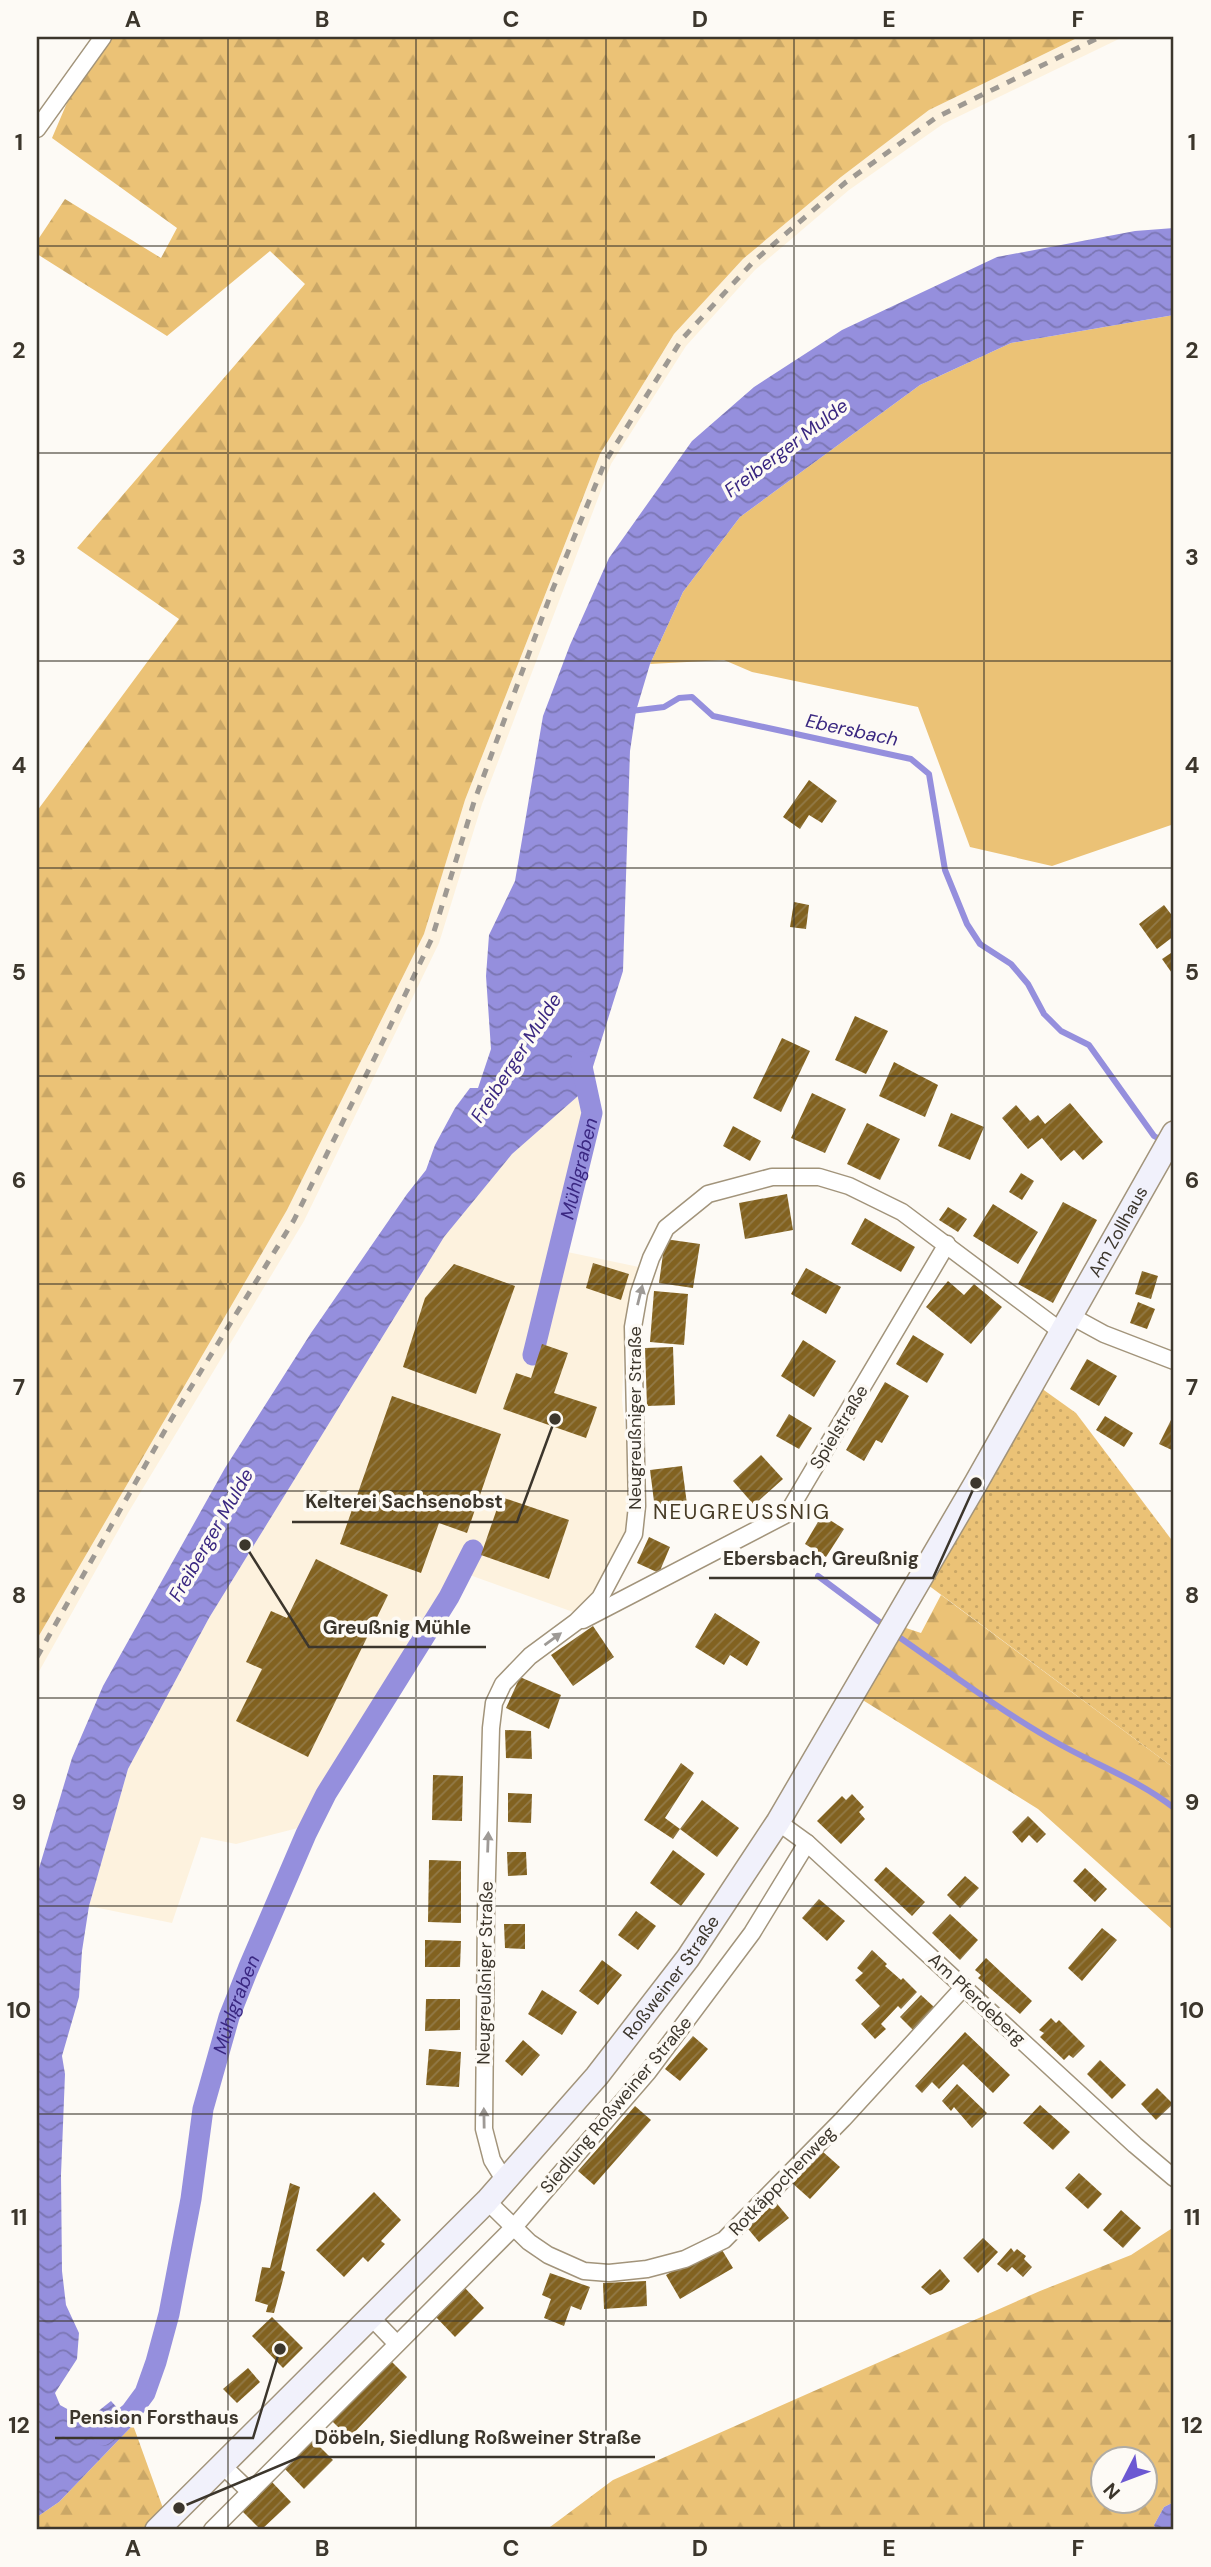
<svg xmlns="http://www.w3.org/2000/svg" width="1211" height="2567" viewBox="0 0 1211 2567" font-family="'DM Sans',sans-serif">
	<style>
		.built { fill: #fdf2de }
		.green { fill: #ebc276 }
		.forest { fill: url(#forest-firs); fill-rule: evenodd }
		.garden { fill: url(#garden-dots) }
		.water { fill: url(#water-waves) }
		.lines { fill: none; stroke-linecap: round; stroke-linejoin: round }
		.stream { stroke: #958fdd; stroke-width: 6 }
		.canal { stroke: #958fdd; stroke-width: 21 }
		.building { fill: url(#building-hatch) }
		.minor-casing { stroke: #a2947b; stroke-width: 19 }
		.secondary-casing { stroke: #a2947b; stroke-width: 26 }
		.minor { stroke: #fff; stroke-width: 16 }
		.secondary { stroke: #f1f1fb; stroke-width: 23 }
		.rail { stroke: #9e9992; stroke-width: 5; stroke-dasharray: 9 9; stroke-linecap: butt }
		.oneway { fill: #9e9a96 }
		.grid { fill: none; stroke: #3c362c; stroke-width: 2; stroke-opacity: 0.55 }
		.labels { text-anchor: middle; dominant-baseline: central; stroke-width: 7; stroke-linejoin: round; paint-order: stroke }
		.street-label { font-size: 18px; fill: #3c362c; stroke: #fdfaf5 }
		.water-label { font-size: 19px; font-style: italic; fill: #3a2781; stroke: #fdfaf5 }
		.quarter-label { font-size: 21px; letter-spacing: 2px; fill: #473b25; stroke: #fdfaf5 }
		.leader { fill: none; stroke: #3c362c; stroke-width: 2.5 }
		.callout-dot { fill: #3c362c; stroke: #fdfaf5; stroke-width: 2.5 }
		.callout-label { font-size: 19px; text-anchor: middle; font-weight: bold; fill: #3c362c; stroke: #fdfaf5; stroke-width: 7; stroke-linejoin: round; paint-order: stroke }
		.neatline { fill: none; stroke: #3c362c; stroke-width: 2.5 }
		.grid-label { font-size: 23px; text-anchor: middle; font-weight: bold; fill: #3c362c }
	</style>
	<defs>
		<pattern id="forest-firs" width="22" height="20" patternUnits="userSpaceOnUse" patternTransform="scale(1.75)"><rect width="22" height="20" fill="#ebc276"/><path d="M5 1l3.5 6h-7zM16 11l3.5 6h-7z" fill="#caa766"/></pattern>
		<pattern id="garden-dots" width="8" height="8" patternUnits="userSpaceOnUse" patternTransform="scale(1.75)"><rect width="8" height="8" fill="#ebc276"/><path d="M2 2h.1M6 6h.1" fill="none" stroke="#caa766" stroke-width="1.8" stroke-linecap="round"/></pattern>
		<pattern id="water-waves" width="16" height="10" patternUnits="userSpaceOnUse" patternTransform="scale(1.75)"><rect width="16" height="10" fill="#958fdd"/><path d="M0 5q4-4 8 0t8 0" fill="none" stroke="#7b76b3"/></pattern>
		<pattern id="building-hatch" width="6" height="6" patternUnits="userSpaceOnUse" patternTransform="scale(1.75)"><rect width="6" height="6" fill="#826220"/><path d="M-1 1l2-2M0 6l6-6M5 7l2-2" fill="none" stroke="#927a48"/></pattern>
	</defs>
	<rect width="100%" height="100%" fill="#fdfaf5"/>
	<g class="built">
		<polygon points="1079,37 1123,37 943,124 849,190 755,270 686,346 611,464 482,804 439,943 304,1221 128,1513 37,1675 37,1639 287,1210 424,934 465,800 600,454 674,334 743,259 841,177 929,110"/>
		<polygon points="582,1092 588,1115 553,1249 639,1267 625,1328 622,1400 633,1504 627,1533 597,1587 576,1613 453,1569 439,1596 302,1827 236,1844 201,1837 172,1923 89,1906 128,1769 209,1618 444,1237 512,1154"/>
	</g>
	<polygon class="green" points="1174,315 1174,824 1052,866 970,847 918,707 752,672 724,660 650,664 683,592 740,517 920,385 1011,343"/>
	<g class="forest">
		<polygon points="95,37 1079,37 929,110 841,177 743,259 674,334 600,454 465,800 424,934 287,1210 37,1639 37,811 179,619 77,548 305,284 270,251 167,336 37,254 37,241 65,199 161,258 177,228 52,138"/>
		<polygon points="941,1595 1174,1768 1174,1931 1038,1809 861,1699 903,1627 921,1633"/>
		<path d="M1174 2227V2502L1164 2507 1154 2525 1156 2530H546L613 2480 1040 2291 1131 2255ZM1102 2458H1144V2500H1102Z"/>
		<polygon points="133,2425 164,2511 145,2530 37,2530 37,2517 59,2502"/>
	</g>
	<polygon class="garden" points="1041,1388 1076,1413 1174,1543 1174,1768 928,1585"/>
	<g class="water">
		<polygon points="1174,228 1174,315 1011,343 920,385 740,517 683,592 650,664 636,711 630,751 623,971 586,1089 512,1154 444,1237 209,1618 128,1769 89,1906 82,1951 79,1997 62,2056 65,2074 61,2175 62,2271 66,2305 79,2333 77,2359 55,2393 60,2405 87,2420 111,2401 133,2425 59,2502 37,2517 37,1875 72,1758 103,1686 225,1468 311,1333 407,1194 426,1170 435,1145 455,1108 470,1088 478,1088 491,1049 486,976 489,935 515,881 543,716 570,645 609,558 692,441 754,387 842,330 997,257 1135,231"/>
		<polygon points="1174,2502 1174,2530 1156,2530 1154,2525 1164,2507"/>
	</g>
	<g class="lines">
		<g class="stream">
			<polyline points="631,711 664,707 679,698 692,697 713,716 911,759 929,774 945,870 967,924 980,944 1011,964 1028,984 1044,1014 1061,1031 1089,1045 1154,1136 1163,1141"/>
			<polyline points="818,1576 881,1623"/>
			<path d="M899 1637C952 1674 1005 1714 1061 1745 1099 1766 1140 1781 1174 1808"/>
		</g>
		<g class="canal">
			<path id="s1" d="M533 1355 592 1113 581 1062"/>
			<path id="s2" d="M103 2435 131 2412 145 2393 156 2362 169 2314 191 2199 203 2109 229 2017 248 1969 306 1834 326 1794 449 1597 473 1550"/>
		</g>
	</g>
	<g class="building">
		<polygon points="809,780 837,801 822,823 809,815 800,829 783,817"/>
		<polygon points="794,902 809,905 806,929 790,927"/>
		<polygon points="1164,905 1174,918 1174,936 1157,949 1139,924"/>
		<polygon points="1174,951 1174,976 1162,959"/>
		<polygon points="855,1016 888,1031 866,1074 835,1060"/>
		<polygon points="782,1038 810,1051 781,1112 753,1098"/>
		<polygon points="894,1062 938,1085 925,1117 879,1096"/>
		<polygon points="812,1093 846,1109 825,1153 791,1138"/>
		<polygon points="1070,1103 1103,1142 1083,1160 1074,1150 1061,1161 1042,1138 1028,1149 1002,1118 1016,1105 1030,1121 1038,1115 1045,1124"/>
		<polygon points="951,1113 984,1127 970,1160 938,1146"/>
		<polygon points="867,1123 900,1139 880,1180 847,1164"/>
		<polygon points="733,1126 761,1141 750,1161 723,1146"/>
		<polygon points="1021,1173 1034,1181 1022,1200 1009,1192"/>
		<polygon points="787,1194 793,1230 745,1239 739,1203"/>
		<polygon points="1063,1202 1097,1220 1053,1303 1018,1284"/>
		<polygon points="993,1204 1038,1232 1018,1264 973,1236"/>
		<polygon points="948,1207 967,1219 958,1232 939,1220"/>
		<polygon points="865,1218 915,1247 901,1272 851,1244"/>
		<polygon points="665,1239 700,1244 693,1288 659,1283"/>
		<polygon points="593,1263 629,1274 621,1300 586,1288"/>
		<polygon points="454,1264 515,1286 476,1394 403,1367 425,1298"/>
		<polygon points="806,1268 841,1287 826,1314 791,1294"/>
		<polygon points="1142,1271 1158,1276 1151,1299 1135,1294"/>
		<polygon points="948,1281 964,1295 974,1284 1002,1307 971,1344 926,1307"/>
		<polygon points="654,1291 688,1294 684,1345 650,1342"/>
		<polygon points="1138,1302 1155,1309 1147,1329 1130,1323"/>
		<polygon points="913,1335 944,1354 927,1383 896,1364"/>
		<polygon points="803,1340 836,1361 814,1397 781,1376"/>
		<polygon points="542,1344 568,1353 554,1393 597,1407 586,1438 503,1409 516,1373 531,1378"/>
		<polygon points="673,1347 675,1405 647,1406 645,1348"/>
		<polygon points="1087,1359 1117,1376 1099,1406 1070,1389"/>
		<polygon points="885,1382 909,1396 882,1443 876,1440 864,1461 846,1450"/>
		<polygon points="392,1396 501,1434 467,1533 439,1523 421,1573 340,1544"/>
		<polygon points="789,1414 812,1428 799,1449 776,1436"/>
		<polygon points="1105,1416 1133,1433 1124,1447 1096,1430"/>
		<polygon points="1171,1420 1174,1422 1174,1451 1159,1444"/>
		<polygon points="761,1455 783,1479 754,1505 733,1481"/>
		<polygon points="682,1466 688,1512 656,1517 650,1470"/>
		<polygon points="501,1497 569,1520 549,1579 481,1555"/>
		<polygon points="822,1515 844,1529 826,1557 805,1544"/>
		<polygon points="649,1537 670,1547 659,1573 637,1563"/>
		<polygon points="316,1559 388,1595 308,1757 236,1721 262,1669 246,1662 271,1611 287,1618"/>
		<polygon points="715,1613 760,1642 747,1666 730,1655 724,1665 695,1647"/>
		<polygon points="593,1626 614,1657 573,1686 551,1655"/>
		<polygon points="520,1677 561,1695 549,1729 506,1708"/>
		<polygon points="505,1730 531,1731 532,1759 506,1758"/>
		<polygon points="681,1763 694,1773 665,1818 680,1829 673,1839 644,1820"/>
		<polygon points="433,1775 463,1776 462,1821 432,1820"/>
		<polygon points="508,1793 532,1794 531,1823 508,1822"/>
		<polygon points="852,1794 864,1807 859,1812 865,1819 841,1844 817,1821 842,1796 846,1800"/>
		<polygon points="702,1800 739,1828 717,1857 680,1829"/>
		<polygon points="1028,1816 1046,1834 1037,1843 1029,1835 1022,1843 1012,1832"/>
		<polygon points="673,1850 705,1874 681,1906 650,1883"/>
		<polygon points="507,1852 526,1852 527,1875 508,1876"/>
		<polygon points="429,1860 461,1861 461,1923 428,1922"/>
		<polygon points="886,1867 925,1902 912,1916 874,1880"/>
		<polygon points="1085,1868 1107,1889 1095,1902 1073,1881"/>
		<polygon points="965,1876 979,1888 960,1908 947,1895"/>
		<polygon points="819,1899 845,1921 827,1941 802,1918"/>
		<polygon points="636,1911 656,1926 638,1950 618,1935"/>
		<polygon points="950,1914 978,1940 960,1960 932,1933"/>
		<polygon points="504,1924 525,1924 525,1949 505,1948"/>
		<polygon points="1102,1928 1117,1940 1082,1981 1068,1968"/>
		<polygon points="425,1940 461,1941 460,1967 425,1967"/>
		<polygon points="872,1950 887,1964 885,1966 901,1980 903,1978 917,1992 901,2009 898,2006 881,2024 886,2029 875,2039 861,2024 880,2006 855,1980 863,1973 857,1968"/>
		<polygon points="986,1958 1032,2001 1020,2014 978,1978 981,1975 975,1970"/>
		<polygon points="602,1960 622,1975 598,2005 579,1991"/>
		<polygon points="542,1990 577,2012 562,2035 528,2014"/>
		<polygon points="921,1995 934,2007 913,2030 900,2017"/>
		<polygon points="426,1999 460,1999 460,2030 425,2031"/>
		<polygon points="1051,2018 1056,2023 1059,2020 1085,2046 1073,2058 1069,2055 1064,2060 1040,2037 1044,2033 1039,2030"/>
		<polygon points="965,2032 1010,2075 993,2093 963,2064 939,2089 932,2082 922,2093 915,2086"/>
		<polygon points="693,2036 708,2049 680,2081 665,2069"/>
		<polygon points="523,2040 540,2055 522,2076 505,2061"/>
		<polygon points="429,2049 461,2052 459,2087 426,2085"/>
		<polygon points="1100,2060 1126,2085 1112,2099 1087,2074"/>
		<polygon points="957,2084 987,2113 972,2128 954,2107 951,2111 942,2101"/>
		<polygon points="1157,2088 1173,2104 1156,2120 1141,2104"/>
		<polygon points="1040,2105 1070,2132 1053,2150 1023,2123"/>
		<polygon points="635,2106 651,2120 594,2185 578,2171"/>
		<polygon points="822,2151 840,2167 810,2199 792,2183"/>
		<polygon points="1079,2173 1102,2194 1088,2209 1065,2188"/>
		<polygon points="290,2183 300,2187 281,2270 285,2272 274,2313 266,2312 268,2305 255,2301 262,2267 270,2268"/>
		<polygon points="374,2192 401,2220 381,2241 385,2244 368,2262 363,2257 344,2277 316,2250"/>
		<polygon points="773,2199 789,2218 759,2242 744,2224"/>
		<polygon points="1121,2210 1141,2228 1123,2248 1103,2230"/>
		<polygon points="983,2238 998,2252 978,2273 963,2258"/>
		<polygon points="719,2245 733,2268 680,2299 666,2275"/>
		<polygon points="1011,2248 1014,2252 1017,2249 1026,2256 1024,2259 1032,2267 1023,2277 1012,2267 1007,2272 997,2264"/>
		<polygon points="940,2269 950,2281 942,2290 930,2295 921,2287"/>
		<polygon points="550,2273 590,2287 581,2310 571,2306 564,2326 544,2318 551,2299 542,2295"/>
		<polygon points="646,2281 647,2306 604,2309 603,2283"/>
		<polygon points="464,2287 484,2308 455,2337 435,2316"/>
		<polygon points="272,2317 303,2348 283,2368 252,2336"/>
		<polygon points="389,2359 407,2377 349,2438 331,2420"/>
		<polygon points="248,2368 260,2382 237,2403 223,2389"/>
		<polygon points="313,2440 333,2460 304,2489 284,2468"/>
		<polygon points="271,2481 291,2502 261,2530 241,2510"/>
	</g>
	<g class="lines">
		<g class="minor-casing">
			<g id="minor">
				<polyline points="37,129 103,37"/>
				<polyline points="1071,1316 1104,1334 1174,1361"/>
				<polyline points="583,1620 787,1514 947,1244"/>
				<polyline points="778,1822 807,1843 1135,2145 1174,2178"/>
				<polyline points="505,2181 492,2160 484,2129 486,1912 491,1728 494,1703 503,1684 530,1656 576,1622 600,1598 634,1534 637,1506 633,1327 639,1293 651,1258 666,1228 708,1194 772,1177 819,1177 849,1186 902,1212 1062,1332"/>
				<polyline points="487,2201 529,2242 548,2255 584,2271 609,2273 647,2269 685,2259 724,2240 843,2119 964,1987"/>
				<polyline points="371,2317 397,2344"/>
				<polyline points="222,2465 250,2492"/>
				<polyline points="212,2530 514,2227 648,2072 752,1933 807,1843"/>
			</g>
		</g>
		<g class="secondary-casing">
			<g id="secondary">
				<path id="s3" d="M157 2530 487 2201 597 2076 688 1958 778 1822 976 1483 1174 1133"/>
			</g>
		</g>
		<use href="#minor" class="minor"/>
		<use href="#secondary" class="secondary"/>
		<polyline class="rail" points="37,1657 172,1418 294,1220 384,1039 432,938 474,802 552,591 605,462 682,339 754,261 846,182 937,117 1100,37"/>
	</g>
	<defs><path id="oneway-solid" d="M-6-.8H1V-3.2L6.5 0L1 3.2V.8H-6Z" transform="scale(1.75)"/></defs>
	<g class="oneway">
		<use href="#oneway-solid" transform="translate(640 1295) rotate(-76)"/>
		<use href="#oneway-solid" transform="translate(553 1639) rotate(-36)"/>
		<use href="#oneway-solid" transform="translate(488 1842) rotate(-88)"/>
		<use href="#oneway-solid" transform="translate(484 2118) rotate(-91)"/>
	</g>
	<path class="grid" d="M228 37V2530M416 37V2530M606 37V2530M794 37V2530M984 37V2530M37 246H1174M37 453H1174M37 661H1174M37 868H1174M37 1076H1174M37 1284H1174M37 1491H1174M37 1698H1174M37 1906H1174M37 2114H1174M37 2321H1174"/>
	<g class="labels">
		<g class="street-label">
			<text stroke="none"><textPath href="#s3" startOffset="1626">Am Zollhaus</textPath></text>
			<text transform="translate(635 1418) rotate(-90)">Neugreußniger Straße</text>
			<text transform="translate(839 1427) rotate(-59)">Spielstraße</text>
			<text transform="translate(485 1973) rotate(-89)">Neugreußniger Straße</text>
			<text stroke="none"><textPath href="#s3" startOffset="756">Roßweiner Straße</textPath></text>
			<text transform="translate(977 1999) rotate(43)">Am Pferdeberg</text>
			<text transform="translate(616 2105) rotate(-50)">Siedlung Roßweiner Straße</text>
			<text transform="translate(782 2181) rotate(-46)">Rotkäppchenweg</text>
		</g>
		<g class="water-label">
			<text transform="translate(786 448) rotate(-37)">Freiberger Mulde</text>
			<text transform="translate(852 730) rotate(12)">Ebersbach</text>
			<text transform="translate(516 1058) rotate(-57)">Freiberger Mulde</text>
			<text stroke="none"><textPath href="#s1" startOffset="192">Mühlgraben</textPath></text>
			<text transform="translate(211 1535) rotate(-60)">Freiberger Mulde</text>
			<text stroke="none"><textPath href="#s2" startOffset="460">Mühlgraben</textPath></text>
		</g>
		<g class="quarter-label">
			<text x="742" y="1512">NEUGREUSSNIG</text>
		</g>
	</g>
	<path class="leader" d="M555 1419L517 1522H292M976 1483L933 1578H709M245 1545L309 1647H486M280 2349L253 2438H55M179 2508L300 2457H655"/>
	<g class="callout-dot">
		<circle cx="555" cy="1419" r="7"/>
		<circle cx="976" cy="1483" r="7"/>
		<circle cx="245" cy="1545" r="7"/>
		<circle cx="280" cy="2349" r="7"/>
		<circle cx="179" cy="2508" r="7"/>
	</g>
	<g class="callout-label">
		<text x="404" y="1508">Kelterei Sachsenobst</text>
		<text x="821" y="1565">Ebersbach, Greußnig</text>
		<text x="397" y="1634">Greußnig Mühle</text>
		<text x="154" y="2424">Pension Forsthaus</text>
		<text x="478" y="2444">Döbeln, Siedlung Roßweiner Straße</text>
	</g>
	<rect width="1211" height="2567" fill="none" stroke="#fdfaf5" stroke-width="77"/>
	<g transform="translate(1124 2480) rotate(228)"><circle r="33" fill="#fdfaf5" stroke="#b0aca5" stroke-width="2"/>
	<path d="M0-5L12 26L0 18L-12 26Z" fill="#6c58d2"/>
	<text y="-10" font-size="19" font-weight="bold" text-anchor="middle" fill="#3c362c">N</text>
	</g>
	<rect x="38" y="38" width="1134" height="2490" class="neatline"/>
	<g class="grid-label">
		<text x="133" y="27">A</text>
		<text x="322" y="27">B</text>
		<text x="511" y="27">C</text>
		<text x="700" y="27">D</text>
		<text x="889" y="27">E</text>
		<text x="1078" y="27">F</text>
		<text x="19" y="150">1</text>
		<text x="1192" y="150">1</text>
		<text x="19" y="358">2</text>
		<text x="1192" y="358">2</text>
		<text x="19" y="565">3</text>
		<text x="1192" y="565">3</text>
		<text x="19" y="773">4</text>
		<text x="1192" y="773">4</text>
		<text x="19" y="980">5</text>
		<text x="1192" y="980">5</text>
		<text x="19" y="1188">6</text>
		<text x="1192" y="1188">6</text>
		<text x="19" y="1395">7</text>
		<text x="1192" y="1395">7</text>
		<text x="19" y="1603">8</text>
		<text x="1192" y="1603">8</text>
		<text x="19" y="1810">9</text>
		<text x="1192" y="1810">9</text>
		<text x="19" y="2018">10</text>
		<text x="1192" y="2018">10</text>
		<text x="19" y="2225">11</text>
		<text x="1192" y="2225">11</text>
		<text x="19" y="2433">12</text>
		<text x="1192" y="2433">12</text>
		<text x="133" y="2556">A</text>
		<text x="322" y="2556">B</text>
		<text x="511" y="2556">C</text>
		<text x="700" y="2556">D</text>
		<text x="889" y="2556">E</text>
		<text x="1078" y="2556">F</text>
	</g>
</svg>
